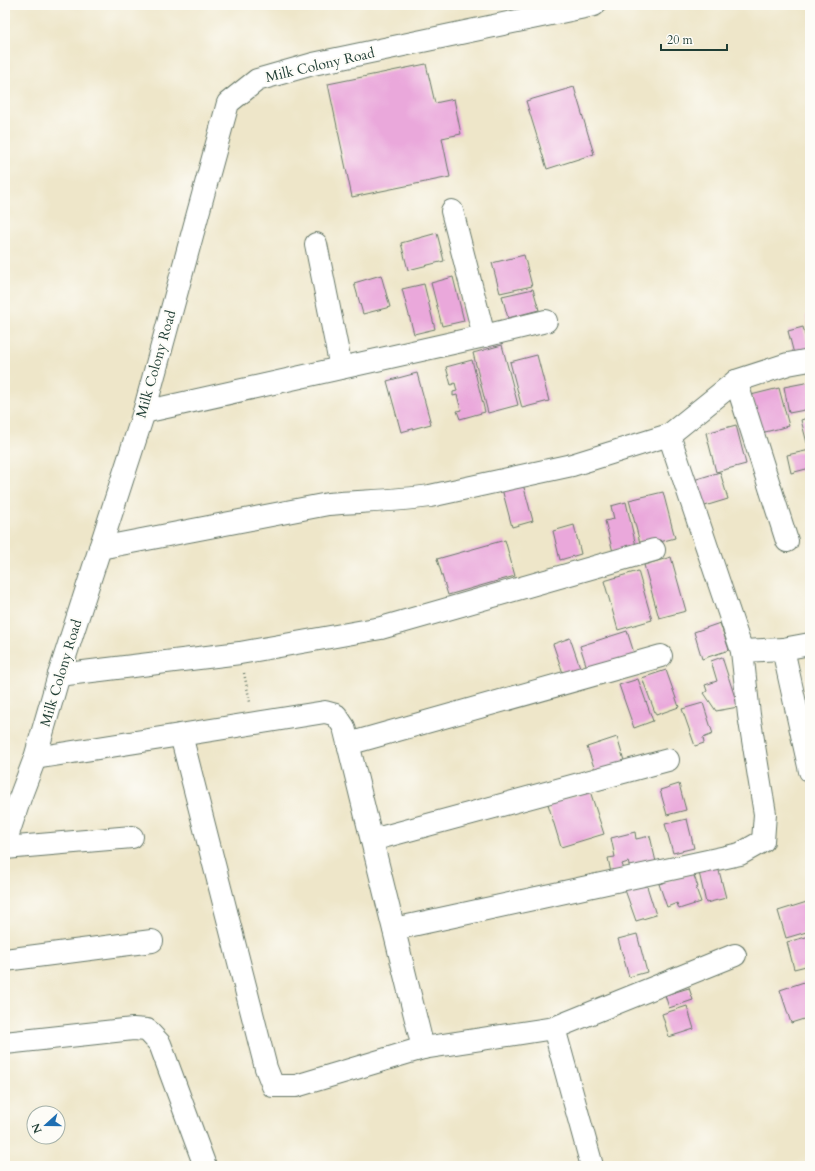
<svg xmlns="http://www.w3.org/2000/svg" width="815" height="1171" viewBox="0 0 815 1171" font-family="Cardo,serif">
	<style>
		.building { fill: #eaa8db }
		.lines { fill: none; stroke-linecap: round; stroke-linejoin: round }
		.minor-casing { stroke: #677868; stroke-width: 24 }
		.tertiary-casing { stroke: #677868; stroke-width: 24 }
		.path { stroke: #677868; stroke-width: 2.5; stroke-dasharray: 1 3; stroke-linecap: butt }
		.minor { stroke: #fff; stroke-width: 22 }
		.tertiary { stroke: #fff; stroke-width: 22 }
		.labels { text-anchor: middle; dominant-baseline: central; stroke-width: 4; stroke-linejoin: round; paint-order: stroke }
		.street-label { font-size: 14px; fill: #1f3d34; stroke: #fdfcf7 }
	</style>
	<rect width="100%" height="100%" fill="#fdfcf7"/>
	<filter id="ink" filterUnits="userSpaceOnUse"><feTurbulence type="fractalNoise" baseFrequency=".025" numOctaves="2"/><feDisplacementMap in="SourceGraphic" scale="8" xChannelSelector="R" yChannelSelector="G"/><feConvolveMatrix kernelMatrix="1 2 1 2 8 2 1 2 1" color-interpolation-filters="sRGB"/></filter>
	<filter id="wash" filterUnits="userSpaceOnUse"><feTurbulence type="fractalNoise" baseFrequency=".012" numOctaves="4" result="noise"/><feDisplacementMap in="SourceGraphic" scale="16" xChannelSelector="R" yChannelSelector="G"/><feGaussianBlur stdDeviation="0.9" result="paint"/><feColorMatrix in="noise" values="0 0 0 0 0 0 0 0 0 0 0 0 0 0 0 0 0 1.4 0 .05"/><feComposite in="paint" operator="in"/></filter>
	<g filter="url(#wash)">
		<rect width="100%" height="100%" fill="#eee6c9"/>
		<g id="blocks">
			<g class="building">
				<polygon points="426,64 435,103 454,99 461,134 442,138 450,177 352,197 328,84"/>
				<polygon points="574,87 594,154 547,169 526,101"/>
				<polygon points="437,233 444,261 408,270 401,243"/>
				<polygon points="524,255 532,286 500,293 492,263"/>
				<polygon points="381,275 390,307 363,314 354,283"/>
				<polygon points="453,277 464,321 442,326 431,283"/>
				<polygon points="424,284 435,329 414,334 402,289"/>
				<polygon points="533,289 539,310 508,318 502,296"/>
				<polygon points="810,315 810,332 809,332 806,316"/>
				<polygon points="803,327 809,350 794,354 788,331"/>
				<polygon points="502,345 518,405 488,413 473,353"/>
				<polygon points="537,355 549,401 522,408 510,362"/>
				<polygon points="472,360 485,412 460,419 457,411 461,410 457,395 453,396 453,392 457,391 455,383 451,385 446,367"/>
				<polygon points="417,373 431,424 401,432 387,381"/>
				<polygon points="810,382 810,409 789,413 784,387"/>
				<polygon points="779,388 789,426 761,433 751,395"/>
				<polygon points="810,417 810,442 807,443 801,420"/>
				<polygon points="736,425 746,464 716,472 706,433"/>
				<polygon points="810,450 810,468 791,473 787,455"/>
				<polygon points="720,472 728,499 695,509 687,482"/>
				<polygon points="523,484 533,521 512,527 502,489"/>
				<polygon points="663,492 675,538 641,547 629,500"/>
				<polygon points="626,502 636,546 613,552 605,521 614,519 611,506"/>
				<polygon points="574,525 581,554 560,560 553,531"/>
				<polygon points="505,540 515,576 448,595 437,559"/>
				<polygon points="671,557 686,611 659,618 644,565"/>
				<polygon points="638,571 652,620 618,630 604,581"/>
				<polygon points="720,623 729,650 702,659 694,632"/>
				<polygon points="627,631 635,656 588,671 580,646"/>
				<polygon points="570,638 583,676 566,682 553,644"/>
				<polygon points="722,657 738,707 716,711 704,693 707,691 705,685 717,681 711,661"/>
				<polygon points="666,670 679,707 656,715 642,678"/>
				<polygon points="638,679 653,721 634,728 619,685"/>
				<polygon points="703,703 713,734 703,738 704,743 695,746 682,709"/>
				<polygon points="617,737 625,764 596,773 587,747"/>
				<polygon points="679,784 686,810 667,815 660,790"/>
				<polygon points="590,791 604,834 561,847 548,804"/>
				<polygon points="687,819 694,848 673,853 665,824"/>
				<polygon points="635,832 636,839 650,836 656,862 630,868 628,862 622,864 624,869 611,873 608,858 615,857 611,838"/>
				<polygon points="717,863 726,898 706,903 698,868"/>
				<polygon points="693,873 698,887 696,888 701,902 679,909 677,903 667,907 659,884"/>
				<polygon points="645,880 656,915 636,921 624,887"/>
				<polygon points="810,901 810,931 786,938 778,911"/>
				<polygon points="637,934 647,972 629,977 618,939"/>
				<polygon points="810,936 810,965 794,969 787,942"/>
				<polygon points="810,980 810,1017 791,1023 780,990"/>
				<polygon points="689,988 693,1000 669,1008 665,995"/>
				<polygon points="687,1006 694,1029 669,1037 662,1014"/>
			</g>
		</g>
	</g>
	<g filter="url(#ink)">
		<use href="#blocks" fill-opacity="0" stroke="#677868" stroke-width="1"/>
		<g class="lines">
			<g class="minor-casing">
				<g id="minor">
					<polyline points="452,211 484,336"/>
					<polyline points="316,244 341,368"/>
					<polyline points="736,381 787,541"/>
					<polyline points="144,412 484,336 546,321"/>
					<polyline points="669,435 742,651"/>
					<path d="M100 548 328 504C362 501 396 501 430 496L572 465 669 435 736 381 788 364 810 360"/>
					<polyline points="783,649 810,771"/>
					<polyline points="59,675 240,653 381,628 654,550"/>
					<polyline points="181,735 266,1068 273,1086 296,1086 423,1048 554,1028 592,1166"/>
					<polyline points="348,744 661,656"/>
					<polyline points="35,758 325,712 336,715 344,727 423,1048"/>
					<polyline points="372,840 668,760"/>
					<polyline points="5,848 132,837"/>
					<polyline points="394,929 740,854 763,841 765,814 749,715 742,651 783,649 810,644"/>
					<polyline points="5,960 152,941"/>
					<polyline points="554,1028 735,955"/>
					<polyline points="5,1043 133,1029 147,1030 160,1044 205,1166"/>
				</g>
			</g>
			<g class="tertiary-casing">
				<polyline id="tertiary" points="5,843 21,795 35,758 59,675 144,412 228,103 257,80 313,64 594,5"/>
			</g>
			<polyline class="path" points="244,673 250,702"/>
			<use href="#minor" class="minor"/>
			<use href="#tertiary" class="tertiary"/>
		</g>
	</g>
	<g class="labels">
		<g class="street-label">
			<text transform="translate(320 65) rotate(-13)">Milk Colony Road</text>
			<text transform="translate(156 364) rotate(-74)">Milk Colony Road</text>
			<text transform="translate(61 673) rotate(-73)">Milk Colony Road</text>
		</g>
	</g>
	<rect width="815" height="1171" fill="none" stroke="#fdfcf7" stroke-width="20"/>
	<g transform="translate(46 1125) rotate(249)"><circle r="19" fill="#fdfcf7" stroke="#a4b0a9"/>
	<path d="M0-3L7 15L0 10L-7 15Z" fill="#1f6fb2"/>
	<text y="-6" font-size="11" font-weight="bold" text-anchor="middle" fill="#1f3d34">N</text>
	</g>
	<path d="M661 44v6h66v-6" fill="none" stroke="#1f3d34" stroke-width="2"/>
	<text x="667" y="44" font-size="12" fill="#1f3d34" stroke="#fdfcf7" stroke-width="3" paint-order="stroke">20 m</text>
</svg>
